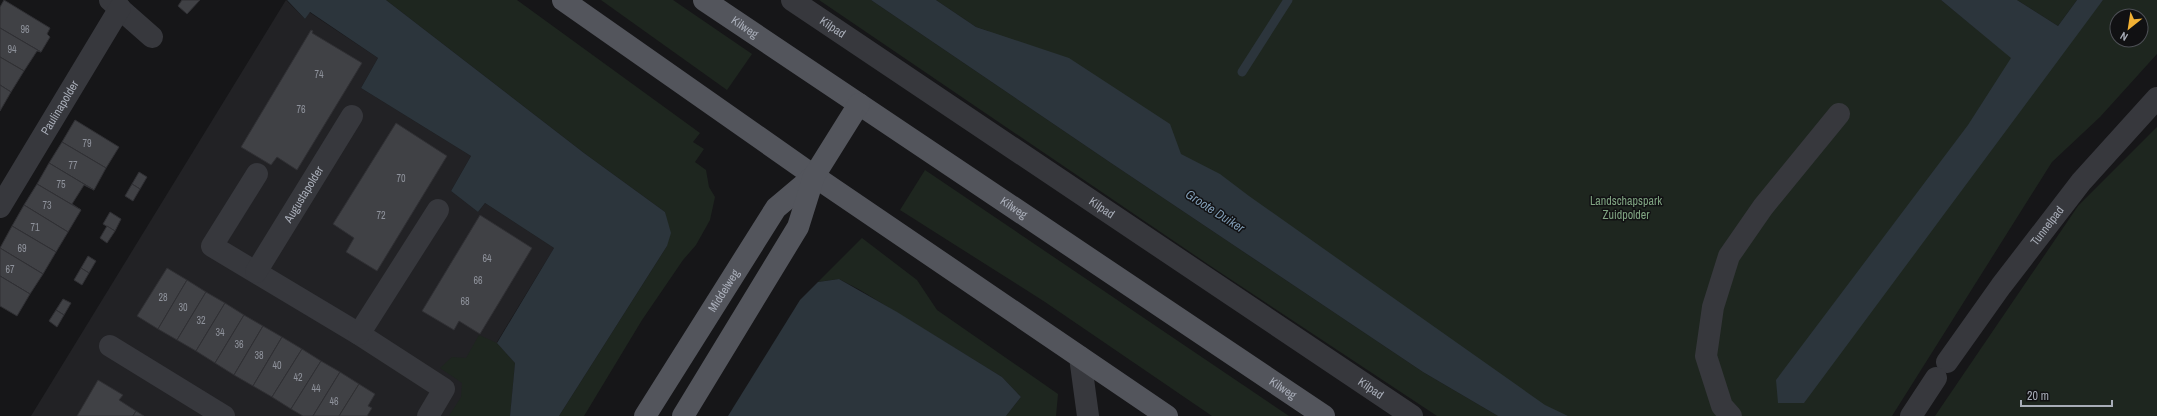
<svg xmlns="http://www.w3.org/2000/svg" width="2157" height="416" viewBox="0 0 2157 416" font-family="'Archivo Narrow',sans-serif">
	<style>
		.built { fill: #222225 }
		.green { fill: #1e261f; fill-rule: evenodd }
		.water { fill: #2c353c }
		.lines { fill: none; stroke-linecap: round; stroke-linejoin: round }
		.stream { stroke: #2c353c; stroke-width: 9 }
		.building { fill: #404145; stroke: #303034 }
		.minor { stroke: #37383d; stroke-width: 22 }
		.major { stroke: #53555c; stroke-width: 22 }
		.labels { text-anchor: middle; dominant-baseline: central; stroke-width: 3; stroke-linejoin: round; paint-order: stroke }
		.number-label { font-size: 10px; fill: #8e929b }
		.street-label { font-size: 12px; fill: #a8adb8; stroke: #111113 }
		.park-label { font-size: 12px; fill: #7fa381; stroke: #111113 }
		.water-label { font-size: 13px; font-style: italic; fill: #7f9bb3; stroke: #111113 }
	</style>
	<rect width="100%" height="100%" fill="#161618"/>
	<polygon class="built" points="286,0 305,19 309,12 378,58 361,88 471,156 451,191 478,212 485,203 554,248 497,342 515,363 510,416 31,416"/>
	<g class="green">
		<polygon points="386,0 517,0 700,133 693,142 704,149 695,162 706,170 709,187 715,197 710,220 696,245 683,260 642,320 584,416 559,416 667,246 665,212 584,153"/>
		<polygon points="601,0 673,0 752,54 727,90"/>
		<polygon points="819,0 871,0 1111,163 1423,372 1498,416 1437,416 1215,269"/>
		<path d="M936 0H1941L2011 57 2074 36 2103 0H2157V54L2100 117 2052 162 1892 416H1522L988 31 976 27ZM2117 16H2141V40H2117Z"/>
		<polygon points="2017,0 2077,0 2058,26"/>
		<polygon points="2157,127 2157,416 1935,416 2078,206"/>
		<polygon points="925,170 1289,416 1212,416 1045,302 900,210"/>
		<polygon points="862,238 917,280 937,310 1058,394 1056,416 1006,416 1021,397 1002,377 860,290 839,279 818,282"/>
		<polygon points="479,335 497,343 515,363 510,416 449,416 461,397 462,383 440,368 452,357 466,358"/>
	</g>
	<g class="water">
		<polygon points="287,0 386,0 584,153 665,212 671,233 667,246 559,416 510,416 515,363 497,343 554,248 485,203 478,212 451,191 471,156 361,88 378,58 310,12 305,19"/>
		<polygon points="871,0 936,0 976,27 1069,58 1170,124 1181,154 1220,174 1249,196 1545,405 1568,416 1498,416 1423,372 1111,163"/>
		<polygon points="1941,0 2017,0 2058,26 2077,0 2103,0 1804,403 1778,403 1776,380 1968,125 2011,58"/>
		<polygon points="839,279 897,312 1002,377 1021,397 1006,416 728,416 800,300 818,282"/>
	</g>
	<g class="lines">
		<polyline class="stream" points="1242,72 1288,0"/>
	</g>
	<g class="building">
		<polygon points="4,0 50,28 47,34 50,37 41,52 0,28 0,7"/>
		<polygon points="182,0 200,0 187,14 178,6"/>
		<polygon points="0,28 41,52 37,51 24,71 0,57"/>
		<polygon points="311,30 313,31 312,33 362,63 297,170 277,157 271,165 241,147"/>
		<polygon points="0,57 24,71 11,92 0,85"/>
		<polygon points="0,85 11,92 0,111"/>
		<polygon points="75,120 119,147 106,168 62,142"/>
		<polygon points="396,123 447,156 377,271 346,252 354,238 333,224"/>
		<polygon points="62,142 106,168 94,190 49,163"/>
		<polygon points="49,163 94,190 84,185 72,204 81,210 37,184"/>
		<polygon points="139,172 147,177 140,189 132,184"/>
		<polygon points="37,184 81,210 68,232 24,205"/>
		<polygon points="132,184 140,189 133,201 125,196"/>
		<polygon points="24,205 68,232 56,252 12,226"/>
		<polygon points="110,212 121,219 115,231 103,224"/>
		<polygon points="480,215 532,248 480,334 459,321 454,330 422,311"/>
		<polygon points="12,226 56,252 43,274 0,248"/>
		<polygon points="107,226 115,231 107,243 100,238"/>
		<polygon points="0,248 43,274 30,294 0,276"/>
		<polygon points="88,256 96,261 89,273 81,268"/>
		<polygon points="81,268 89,273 82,285 74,280"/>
		<polygon points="167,268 187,280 158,329 137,316"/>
		<polygon points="0,276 30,294 17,316 0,306"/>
		<polygon points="187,280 206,292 177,340 158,329"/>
		<polygon points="206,292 225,303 196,351 177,340"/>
		<polygon points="63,299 71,303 64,315 56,310"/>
		<polygon points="225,303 244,315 215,363 196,351"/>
		<polygon points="56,310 64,315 57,327 49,321"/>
		<polygon points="244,315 263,326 234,375 215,363"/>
		<polygon points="263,326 282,337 253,386 234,375"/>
		<polygon points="282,337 302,349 272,397 253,386"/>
		<polygon points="302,349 321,361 291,409 272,397"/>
		<polygon points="321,361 340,372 313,416 303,416 291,409"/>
		<polygon points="340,372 359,384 339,416 313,416"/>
		<polygon points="98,380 123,395 119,400 136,411 133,416 77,416"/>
		<polygon points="359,384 375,394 368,406 372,408 367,416 339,416"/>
		<polygon points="136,411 144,416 133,416"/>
	</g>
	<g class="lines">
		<g class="minor">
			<polyline points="110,0 152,37"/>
			<path id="s1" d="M792 0 1412 416"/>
			<polyline points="257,174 212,246 359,334 444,389 428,416"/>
			<path id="s2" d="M0 207 120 8"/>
			<path id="s3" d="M256 272 352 116"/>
			<polyline points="359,334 438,210"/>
			<polyline points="110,346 224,416"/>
			<polyline points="1080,357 1088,416"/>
			<path id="s4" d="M1947 362 2001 286 2081 182 2157 98"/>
			<polyline points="1731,416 1722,406 1706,356 1713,307 1729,256 1763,207 1839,114"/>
			<polyline points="1911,416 1936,378"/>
		</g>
		<g class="major">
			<polyline points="563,0 814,176 1167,416"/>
			<path id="s5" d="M704 0 1324 416"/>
			<path id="s6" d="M645 416 776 208 814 176"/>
			<polyline points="683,416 798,227 814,176 859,104"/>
		</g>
	</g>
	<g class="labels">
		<g class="number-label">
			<text x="25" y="29">96</text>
			<text x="12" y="49">94</text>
			<text x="319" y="74">74</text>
			<text x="301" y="109">76</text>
			<text x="87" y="143">79</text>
			<text x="73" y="165">77</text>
			<text x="401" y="178">70</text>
			<text x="61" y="184">75</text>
			<text x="47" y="205">73</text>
			<text x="381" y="215">72</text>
			<text x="35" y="227">71</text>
			<text x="22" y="248">69</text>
			<text x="487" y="258">64</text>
			<text x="10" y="269">67</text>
			<text x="478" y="280">66</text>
			<text x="163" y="297">28</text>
			<text x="465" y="301">68</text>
			<text x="183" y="307">30</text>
			<text x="201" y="320">32</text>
			<text x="220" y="332">34</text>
			<text x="239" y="344">36</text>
			<text x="259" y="355">38</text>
			<text x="277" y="365">40</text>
			<text x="298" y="377">42</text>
			<text x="316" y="388">44</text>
			<text x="334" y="401">46</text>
		</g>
		<g class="street-label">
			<text stroke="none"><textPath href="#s5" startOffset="49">Kilweg</textPath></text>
			<text stroke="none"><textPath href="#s1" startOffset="49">Kilpad</textPath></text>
			<text stroke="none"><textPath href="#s2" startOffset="116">Paulinapolder</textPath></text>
			<text stroke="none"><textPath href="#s3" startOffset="91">Augustapolder</textPath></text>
			<text stroke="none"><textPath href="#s5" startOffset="373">Kilweg</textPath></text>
			<text stroke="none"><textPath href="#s1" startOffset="373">Kilpad</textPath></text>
			<text stroke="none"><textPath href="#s4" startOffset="169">Tunnelpad</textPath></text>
			<text stroke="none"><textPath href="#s6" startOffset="148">Middelweg</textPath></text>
			<text stroke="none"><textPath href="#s1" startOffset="697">Kilpad</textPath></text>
			<text stroke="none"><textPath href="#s5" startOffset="697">Kilweg</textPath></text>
		</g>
		<g class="park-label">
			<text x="1626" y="201">Landschapspark<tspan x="1626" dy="14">Zuidpolder</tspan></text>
		</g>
		<g class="water-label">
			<text transform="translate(1215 211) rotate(33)">Groote Duiker</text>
		</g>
	</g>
	<g transform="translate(2129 28) rotate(210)"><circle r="19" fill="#111113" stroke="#4d4f55"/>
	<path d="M0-3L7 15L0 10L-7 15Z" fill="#f2b134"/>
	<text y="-6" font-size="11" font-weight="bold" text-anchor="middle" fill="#a8adb8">N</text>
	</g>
	<path d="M2021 400v6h91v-6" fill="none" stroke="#a8adb8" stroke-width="2"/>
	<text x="2027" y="400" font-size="12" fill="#a8adb8" stroke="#111113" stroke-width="3" paint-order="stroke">20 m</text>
</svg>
